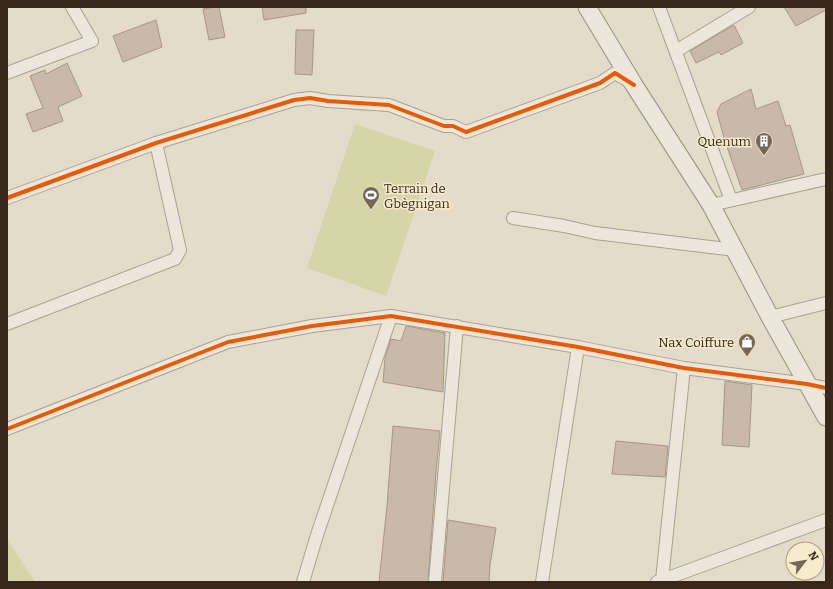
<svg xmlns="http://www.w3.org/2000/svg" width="833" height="589" viewBox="0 0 833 589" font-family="Bitter,serif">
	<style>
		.green { fill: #d5d5a9 }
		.building { fill: #c8b9a9; stroke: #a49788 }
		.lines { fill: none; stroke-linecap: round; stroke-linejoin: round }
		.street-casing { stroke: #a9a092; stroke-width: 14 }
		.secondary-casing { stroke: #989082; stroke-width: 19 }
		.street { stroke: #ece6db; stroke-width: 12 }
		.secondary { stroke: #ece6db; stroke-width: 17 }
		.cycleway-casing { stroke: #f7ebcc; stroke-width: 6 }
		.cycleway { stroke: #e8590c; stroke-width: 4 }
		.labels { text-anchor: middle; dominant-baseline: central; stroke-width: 3; stroke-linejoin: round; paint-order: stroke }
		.poi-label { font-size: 13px; fill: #37281b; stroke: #f7ebcc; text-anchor: end }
	</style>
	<rect width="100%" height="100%" fill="#e4dcc8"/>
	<g class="green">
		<polygon points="355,124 435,151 386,296 307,268"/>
		<polygon points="7,539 35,582 7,582"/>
	</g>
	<g class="building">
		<polygon points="215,7 219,7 225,37 209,40 203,9"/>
		<polygon points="262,7 306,7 306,13 264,20"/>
		<polygon points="784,7 826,7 826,10 796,26"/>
		<polygon points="156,20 162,47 123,62 113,36"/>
		<polygon points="734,25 743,43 721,55 719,52 696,63 690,51"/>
		<polygon points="296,30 314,30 312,75 295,74"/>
		<polygon points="67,63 82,96 58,107 63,121 33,132 26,114 43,108 30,76 45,70 46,74"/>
		<polygon points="751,89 756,109 778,101 786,126 790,125 804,174 742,190 724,138 717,112 721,104"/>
		<polygon points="406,326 445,333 443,392 383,382 385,358 391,339 401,341"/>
		<polygon points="725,381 752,385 749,447 722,445"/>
		<polygon points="393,426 440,431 436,473 428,582 379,582 387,506"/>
		<polygon points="616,441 668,446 665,477 612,474"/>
		<polygon points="448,520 496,528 490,565 489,582 443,582"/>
	</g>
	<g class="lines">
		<g class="street-casing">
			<g id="street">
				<polyline points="659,7 731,200"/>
				<polyline points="676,51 749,7"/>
				<polyline points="7,73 92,41 72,7"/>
				<polyline points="7,198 156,143 294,100 310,98 328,101 389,105 444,126 453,126 466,132 600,83 615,73 632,83"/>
				<polyline points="711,205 826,179"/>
				<polyline points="513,218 564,226 595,233 735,250"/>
				<polyline points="770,317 826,303"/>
				<polyline points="7,324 175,259 180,250 156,143"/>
				<polyline points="7,429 228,342 312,326 391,316 578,347 684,368 807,384 826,388"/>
				<polyline points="662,580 684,368"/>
				<polyline points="303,582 317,535 391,316"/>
				<polyline points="435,582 457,326"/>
				<polyline points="542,582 578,347"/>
				<polyline points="657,582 826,520"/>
			</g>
		</g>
		<g class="secondary-casing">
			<polyline id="secondary" points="587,7 634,85 711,205 770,317 826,417"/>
		</g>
		<use href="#street" class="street"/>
		<use href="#secondary" class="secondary"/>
		<g class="cycleway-casing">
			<g id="cycleway">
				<polyline points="7,198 156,143 294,100 310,98 328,101 389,105 444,126 453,126 466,132 600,83 615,73 634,85"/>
				<polyline points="7,429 228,342 312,326 391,316 578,347 684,368 807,384 826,388"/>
			</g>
		</g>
		<use href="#cycleway" class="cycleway"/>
	</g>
	<defs>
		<g id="building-pin" transform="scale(0.9)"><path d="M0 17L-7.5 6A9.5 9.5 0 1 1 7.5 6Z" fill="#746758" stroke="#f7ebcc"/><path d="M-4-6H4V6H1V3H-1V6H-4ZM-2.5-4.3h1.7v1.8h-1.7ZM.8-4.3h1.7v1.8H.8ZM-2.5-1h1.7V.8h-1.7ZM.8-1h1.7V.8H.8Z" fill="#fff"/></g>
		<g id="stadium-pin" transform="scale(0.9)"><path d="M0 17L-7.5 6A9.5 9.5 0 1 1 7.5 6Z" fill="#746758" stroke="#f7ebcc"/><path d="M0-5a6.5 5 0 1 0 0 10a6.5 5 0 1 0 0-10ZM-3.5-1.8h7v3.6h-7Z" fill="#fff"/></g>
		<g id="shop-pin" transform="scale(0.9)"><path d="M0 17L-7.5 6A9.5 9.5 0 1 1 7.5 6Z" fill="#746758" stroke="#f7ebcc"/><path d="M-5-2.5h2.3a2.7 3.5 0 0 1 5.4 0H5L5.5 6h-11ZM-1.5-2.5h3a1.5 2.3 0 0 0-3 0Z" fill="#fff"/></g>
	</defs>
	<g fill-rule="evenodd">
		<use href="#building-pin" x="764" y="141"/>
		<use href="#stadium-pin" x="371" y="195"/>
		<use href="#shop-pin" x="747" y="342"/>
	</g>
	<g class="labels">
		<g class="poi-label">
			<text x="751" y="141">Quenum</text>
			<text x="384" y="188" text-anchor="start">Terrain de<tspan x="384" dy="15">Gbègnigan</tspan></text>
			<text x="734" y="342">Nax Coiffure</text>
		</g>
	</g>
	<rect width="833" height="589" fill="none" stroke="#37281b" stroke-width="16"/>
	<g transform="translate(805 561) rotate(59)"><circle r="19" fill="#f7ebcc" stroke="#aa9d85"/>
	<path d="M0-3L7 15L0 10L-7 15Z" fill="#746758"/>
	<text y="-6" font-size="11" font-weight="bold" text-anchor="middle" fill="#37281b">N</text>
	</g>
</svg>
